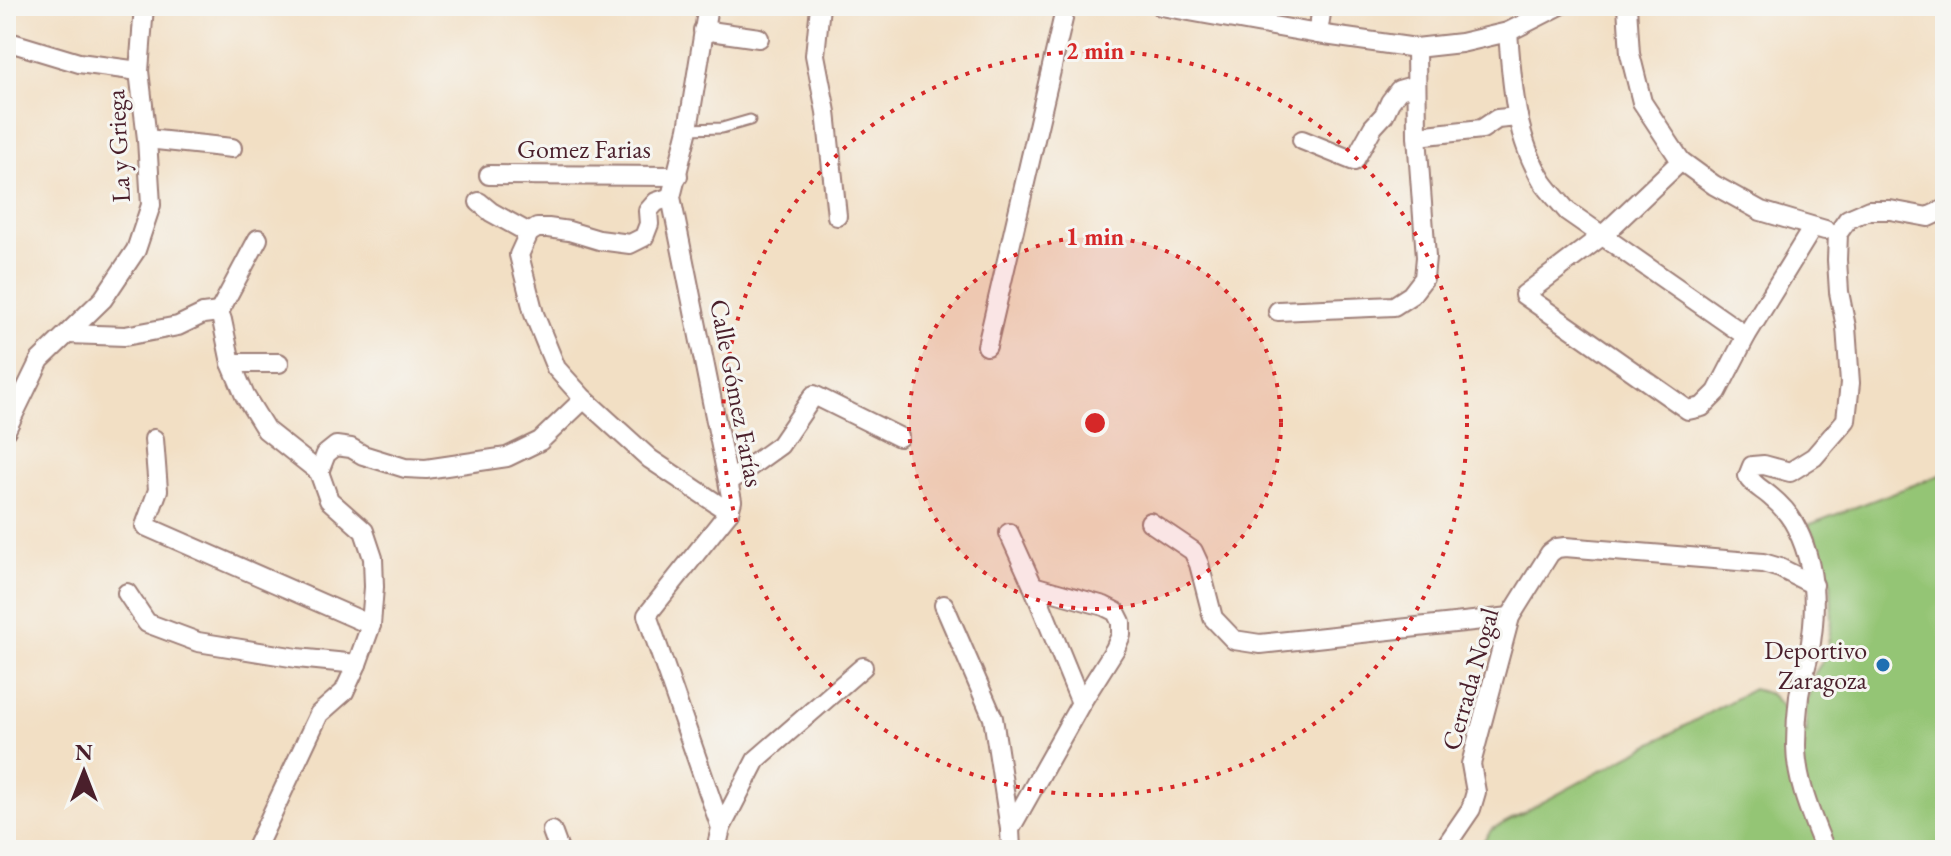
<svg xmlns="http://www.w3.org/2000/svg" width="1951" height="856" viewBox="0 0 1951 856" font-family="'EB Garamond',serif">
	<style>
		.green { fill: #94c574; stroke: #6f7250; stroke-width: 2 }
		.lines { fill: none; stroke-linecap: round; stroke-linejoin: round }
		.lane-casing { stroke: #9e7f78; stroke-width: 13 }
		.street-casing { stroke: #9e7f78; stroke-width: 22 }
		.lane { stroke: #fff; stroke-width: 9 }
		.street { stroke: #fff; stroke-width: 18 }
		.ring { fill: none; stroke: #d62828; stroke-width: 4; stroke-dasharray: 4 8 }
		.poi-dot { fill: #1f6fb2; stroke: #f6f6f2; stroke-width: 3 }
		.labels { text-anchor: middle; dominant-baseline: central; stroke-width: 6; stroke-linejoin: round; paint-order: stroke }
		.street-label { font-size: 26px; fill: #4a1f2b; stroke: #f6f6f2 }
		.poi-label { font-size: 26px; fill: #4a1f2b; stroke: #f6f6f2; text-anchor: end }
		.centre { fill: #d62828; stroke: #f6f6f2; stroke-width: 4 }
		.ring-label { font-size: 24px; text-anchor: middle; font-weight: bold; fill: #d62828; stroke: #f6f6f2; stroke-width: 6; stroke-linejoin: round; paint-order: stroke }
	</style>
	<rect width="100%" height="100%" fill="#f6f6f2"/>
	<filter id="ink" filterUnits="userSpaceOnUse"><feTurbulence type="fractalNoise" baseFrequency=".0125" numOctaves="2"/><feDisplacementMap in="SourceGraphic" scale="16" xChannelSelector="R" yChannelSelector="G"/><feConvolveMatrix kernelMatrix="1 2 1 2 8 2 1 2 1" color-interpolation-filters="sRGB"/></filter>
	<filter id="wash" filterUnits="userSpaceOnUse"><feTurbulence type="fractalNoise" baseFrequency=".006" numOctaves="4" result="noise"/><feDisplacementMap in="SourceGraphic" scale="32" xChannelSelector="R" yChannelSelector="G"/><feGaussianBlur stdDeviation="1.8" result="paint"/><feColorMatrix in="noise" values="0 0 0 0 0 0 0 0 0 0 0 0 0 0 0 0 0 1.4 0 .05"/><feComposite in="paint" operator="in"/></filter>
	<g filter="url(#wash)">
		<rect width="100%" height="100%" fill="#f2dfc4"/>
		<polygon class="green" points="1945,473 1945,850 1477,850 1491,830 1753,689 1770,694 1781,705 1787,717 1807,733 1806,706 1815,673 1826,656 1832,621 1831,580 1821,551 1808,525"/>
	</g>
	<g filter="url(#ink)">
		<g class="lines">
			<g class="lane-casing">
				<polyline id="lane" points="688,129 722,128 750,120"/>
			</g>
			<g class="street-casing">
				<g id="street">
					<polyline points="708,6 688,129 671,197 732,501 729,512 647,615 721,828 716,850"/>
					<polyline points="820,6 815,55 826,112 837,216"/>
					<polyline points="1161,6 1318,34 1416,48 1461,43 1508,32 1559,6"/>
					<polyline points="1627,6 1630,54 1642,102 1681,161 1714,185 1761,211 1825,230"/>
					<polyline points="703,30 759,38"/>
					<path d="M1508 32C1512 84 1515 137 1543 182 1550 192 1559 201 1567 211L1746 336"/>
					<polyline points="1318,34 1322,6"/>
					<polyline points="6,41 79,63 139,71"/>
					<polyline points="1417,136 1482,129 1497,119 1518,117"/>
					<polyline points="147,139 232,148"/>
					<polyline points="1302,140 1354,161 1373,127 1384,115 1390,102 1399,90 1416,85"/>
					<polyline points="1681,161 1603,235 1524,295 1688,410 1702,407 1717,392 1746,336 1813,227"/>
					<polyline points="489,175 678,176"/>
					<polyline points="671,197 656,202 648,211 649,224 644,237 630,244 599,240 569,231 548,228 537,228 529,233 519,255 534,314 556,368 584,399 650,459 729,512"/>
					<polyline points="479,202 491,212 529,233"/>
					<polyline points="1278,311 1394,306 1411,295 1424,278 1426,257 1417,136 1416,48"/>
					<polyline points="219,312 222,320 231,363 245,396 266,430 319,472 329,500 364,531 373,558 374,587 371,625 357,664 344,692 319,714 255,850"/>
					<polyline points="219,312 258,239"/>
					<polyline points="68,334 125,336 178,326 203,314 219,312"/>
					<polyline points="987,346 1066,6"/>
					<polyline points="231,363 279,363"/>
					<polyline points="6,430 40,360 103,299 136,250 151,205 147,139 139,71 144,6"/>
					<polyline points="154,439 158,490 145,526 371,625"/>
					<polyline points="319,472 326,454 336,446 351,448 363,455 405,468 426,469 507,457 540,441 584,399"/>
					<polyline points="730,481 780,445 814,395 899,437"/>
					<polyline points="1150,522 1193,551 1199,564 1213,618 1234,640 1260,644 1510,617"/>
					<polyline points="1009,533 1033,586 1081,703"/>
					<polyline points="127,593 147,623 198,642 297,658 357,664"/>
					<polyline points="944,605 993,718 1010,829 1011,850"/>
					<polyline points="721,828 756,760 863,667"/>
					<polyline points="1010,829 1081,703 1115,649 1121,635 1121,622 1116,612 1104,606 1033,586"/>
					<polyline points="552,831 559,850"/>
					<polyline points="1443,850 1471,809 1476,792 1471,764 1510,617 1550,553 1557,548 1565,547 1763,563 1780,568 1814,585"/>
					<path d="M1825 850C1812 817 1796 782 1796 745 1796 729 1797 712 1799 696 1801 682 1806 668 1809 654 1817 612 1817 569 1797 529 1791 516 1781 505 1770 496 1761 488 1755 487 1748 476L1752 466 1764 465 1790 472 1814 457 1846 420 1850 383 1846 327 1839 292 1837 260 1838 233 1848 219 1869 210H1890L1928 217 1945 209"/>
				</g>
			</g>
			<use href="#lane" class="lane"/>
			<use href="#street" class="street"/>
		</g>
	</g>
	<circle cx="1095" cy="423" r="186" fill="#d62828" fill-opacity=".12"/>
	<g class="ring">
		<circle cx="1095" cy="423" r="186"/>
		<circle cx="1095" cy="423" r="372"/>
	</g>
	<circle class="poi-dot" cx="1883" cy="665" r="8"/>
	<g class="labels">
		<g class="street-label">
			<text transform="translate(118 146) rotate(-93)">La y Griega</text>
			<text x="584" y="149">Gomez Farias</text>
			<text transform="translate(737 393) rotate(79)">Calle Gómez Farías</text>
			<text transform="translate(1470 679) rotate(-74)">Cerrada Nogal</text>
		</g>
		<g class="poi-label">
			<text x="1867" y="650">Deportivo<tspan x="1867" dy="30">Zaragoza</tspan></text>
		</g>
	</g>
	<circle cx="1095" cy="423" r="12" class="centre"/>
	<g class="ring-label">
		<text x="1095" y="59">2 min</text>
		<text x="1095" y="245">1 min</text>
	</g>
	<rect width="1951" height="856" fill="none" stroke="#f6f6f2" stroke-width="32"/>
	<g transform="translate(84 772)" stroke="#f6f6f2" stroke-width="6" paint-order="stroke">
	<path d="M0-6L14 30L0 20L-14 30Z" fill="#4a1f2b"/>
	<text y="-12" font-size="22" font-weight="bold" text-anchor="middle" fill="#4a1f2b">N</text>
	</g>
</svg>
